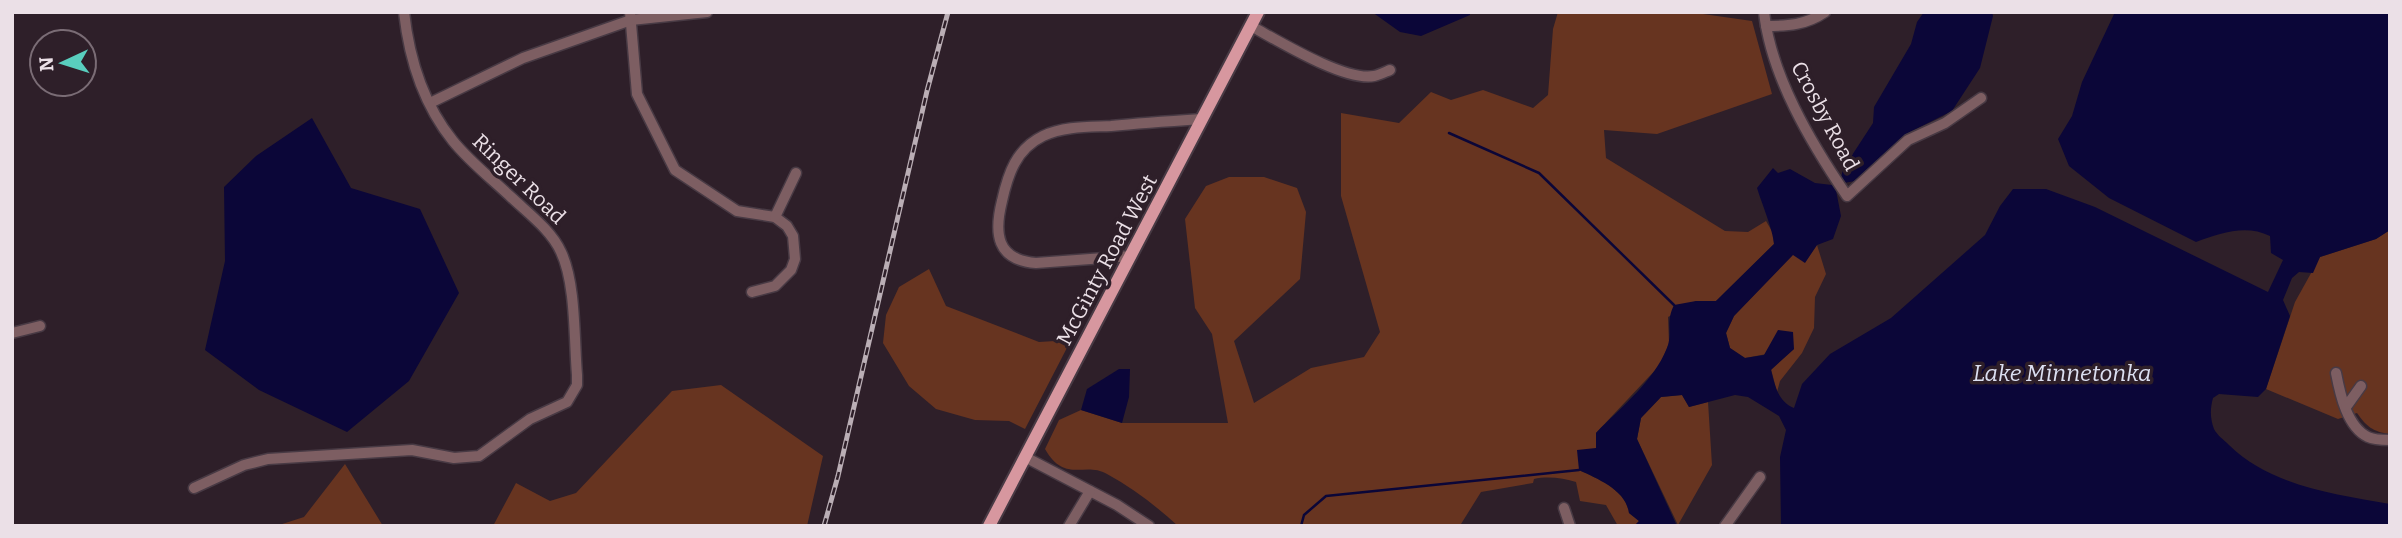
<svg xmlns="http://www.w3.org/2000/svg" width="2402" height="538" viewBox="0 0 2402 538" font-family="Bitter,serif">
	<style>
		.green { fill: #673420 }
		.water { fill: #0b0638 }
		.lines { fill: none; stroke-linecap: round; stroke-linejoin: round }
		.stream { stroke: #0b0638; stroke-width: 2.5 }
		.minor-casing { stroke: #483a44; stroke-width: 13 }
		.major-casing { stroke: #483a44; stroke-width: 16 }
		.minor { stroke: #7d5e62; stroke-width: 10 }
		.major { stroke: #d7979f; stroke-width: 12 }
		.rail-casing { stroke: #baaeb5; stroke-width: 5 }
		.rail { stroke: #2e1f29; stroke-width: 2.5; stroke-dasharray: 8; stroke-linecap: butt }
		.labels { text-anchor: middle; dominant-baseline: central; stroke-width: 7; stroke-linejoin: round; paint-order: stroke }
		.street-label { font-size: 21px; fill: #ebe0e7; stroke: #2e1f29 }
		.water-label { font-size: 23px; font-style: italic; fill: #dcdff1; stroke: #2e1f29 }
	</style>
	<rect width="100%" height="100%" fill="#2e1f29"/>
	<g class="green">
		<path d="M1558 12H1689L1752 21 1772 94 1657 134 1604 130 1606 158 1725 231 1748 232 1766 221 1773 233 1774 244 1716 301H1696L1668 317 1669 343 1660 365 1596 433V448L1579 470C1598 479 1626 490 1629 513L1639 521 1634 526H1618L1606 505 1580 501 1576 482C1564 478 1547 476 1534 479L1533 483 1481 492 1461 524 1455 526H1178C1156 506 1133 488 1107 474 1085 461 1065 484 1045 449L1059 420 1081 410 1122 423H1228L1212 334 1195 308 1185 219 1206 186 1229 177H1264L1297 188 1306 212 1300 279 1234 341 1254 403 1311 368 1364 357 1380 332 1341 196V113L1399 123 1431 92 1451 100 1483 90 1533 108 1548 95 1553 29Z"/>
		<path d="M2390 230V434C2373 432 2366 426 2357 413L2338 419 2266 389 2295 302 2320 257 2376 239Z"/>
		<polygon points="1817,245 1826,274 1815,297 1814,328 1802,353 1780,381 1777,392 1771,369 1794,349 1745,358 1730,348 1726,333 1734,316 1793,254 1805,262"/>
		<polygon points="929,269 946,306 1039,342 1071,340 1025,429 1009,421 975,420 936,409 909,386 883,343 886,315 899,287"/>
		<polygon points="721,385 823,456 807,526 493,526 516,483 550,501 576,493 672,391"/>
		<polygon points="1682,395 1689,407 1708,402 1712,465 1678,525 1637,439 1641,418 1661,397"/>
		<polygon points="345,464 383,526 276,526 304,517"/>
	</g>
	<g class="water">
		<polygon points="1372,12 1470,12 1470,15 1421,36 1400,32"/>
		<path d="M1924 12H1992L1993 16 1980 68 1952 111 1906 134 1855 181 1844 183 1836 190 1841 216 1833 239 1817 245 1805 263 1793 255 1734 316 1726 333 1730 348 1745 358 1764 355 1778 330 1793 332 1794 349 1771 370C1775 386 1778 401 1794 408L1802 384 1830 354 1891 318 1985 235 2000 206 2013 189H2046L2095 207 2268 292 2283 260 2271 253 2270 236C2246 224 2220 233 2196 242L2109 198 2069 166 2058 139 2072 116 2082 82 2115 12H2388L2390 16V230L2376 239 2320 257 2313 273 2299 272 2292 278 2283 300 2290 316 2266 389 2258 397 2219 394 2213 398C2210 409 2210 418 2214 429 2217 435 2224 440 2229 445 2271 486 2334 494 2390 504V526H1781L1780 457 1786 430 1779 416 1748 397 1735 395 1689 407 1682 395 1661 397 1641 418 1637 439 1677 526H1634L1639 521 1629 513C1626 490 1598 479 1579 470L1577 450 1596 448V433C1621 407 1654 381 1667 348 1673 333 1665 323 1674 305L1696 301H1716L1774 244C1773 230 1762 204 1757 188L1773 168 1778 173 1790 169 1815 183 1832 185 1841 178 1843 169 1873 123 1874 107 1911 44 1917 22Z"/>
		<polygon points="312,118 351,188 420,209 459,293 409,381 347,432 259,390 205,350 225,261 224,187 256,156"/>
		<polygon points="1119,369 1130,369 1129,397 1122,423 1081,410 1087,389"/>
	</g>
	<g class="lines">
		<g class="stream">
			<polyline points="1449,133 1539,173 1674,305"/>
			<polyline points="1301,526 1304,515 1326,496 1579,470"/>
		</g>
		<g class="minor-casing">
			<g id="minor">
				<polyline points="630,12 637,94 675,170 737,211 775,217 787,226 793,236 795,259 791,270 775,286 752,292"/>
				<path d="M1764 12C1771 76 1811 143 1847 196L1908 140 1945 123 1981 98"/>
				<path d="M1251 26C1277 40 1345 82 1374 76 1379 75 1385 72 1390 70"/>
				<path d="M1766 26C1788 26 1806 25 1825 12"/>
				<polyline points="430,103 523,58 631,20 707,12"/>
				<polyline points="775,217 796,173"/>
				<path d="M1131 256 1036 263C996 260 994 233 1002 201 1008 174 1016 149 1043 136 1064 126 1089 127 1111 126 1142 123 1172 121 1202 119"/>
				<polyline points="12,333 40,326"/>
				<path d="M2336 373C2340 394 2347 427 2368 437 2374 440 2383 440 2390 440"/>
				<polyline points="2346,407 2361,386"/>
				<polyline points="1025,457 1117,505 1149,526"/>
				<path d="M194 488 244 465 268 459 412 450 454 458 479 456 530 419 567 402 577 385V375C574 340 576 283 561 252 551 230 529 214 511 197 492 179 470 162 453 141 424 105 409 58 404 12"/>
				<polyline points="1564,508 1570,526"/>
				<polyline points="1069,526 1090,491"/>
				<polyline points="1725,526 1760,477"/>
			</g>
		</g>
		<g class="major-casing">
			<polyline id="major" points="989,526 1258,12"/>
		</g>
		<use href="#minor" class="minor"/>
		<use href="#major" class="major"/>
		<g class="rail-casing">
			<polyline id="rail" points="824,526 838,476 927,91 948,12"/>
		</g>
		<use href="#rail" class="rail"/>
	</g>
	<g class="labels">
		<g class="street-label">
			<text transform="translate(1825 116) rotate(62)">Crosby Road</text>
			<text transform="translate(519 179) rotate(44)">Ringer Road</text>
			<text transform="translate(1107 260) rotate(-62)">McGinty Road West</text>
		</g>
		<g class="water-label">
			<text x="2062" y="373">Lake Minnetonka</text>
		</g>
	</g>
	<rect width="2402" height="538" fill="none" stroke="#ebe0e7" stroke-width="28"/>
	<g transform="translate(63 63) rotate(266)"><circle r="33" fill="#2e1f29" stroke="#7a6c75" stroke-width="2"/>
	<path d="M0-5L12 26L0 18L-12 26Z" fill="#59cebe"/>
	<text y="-10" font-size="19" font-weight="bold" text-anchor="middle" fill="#ebe0e7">N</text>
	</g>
</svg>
